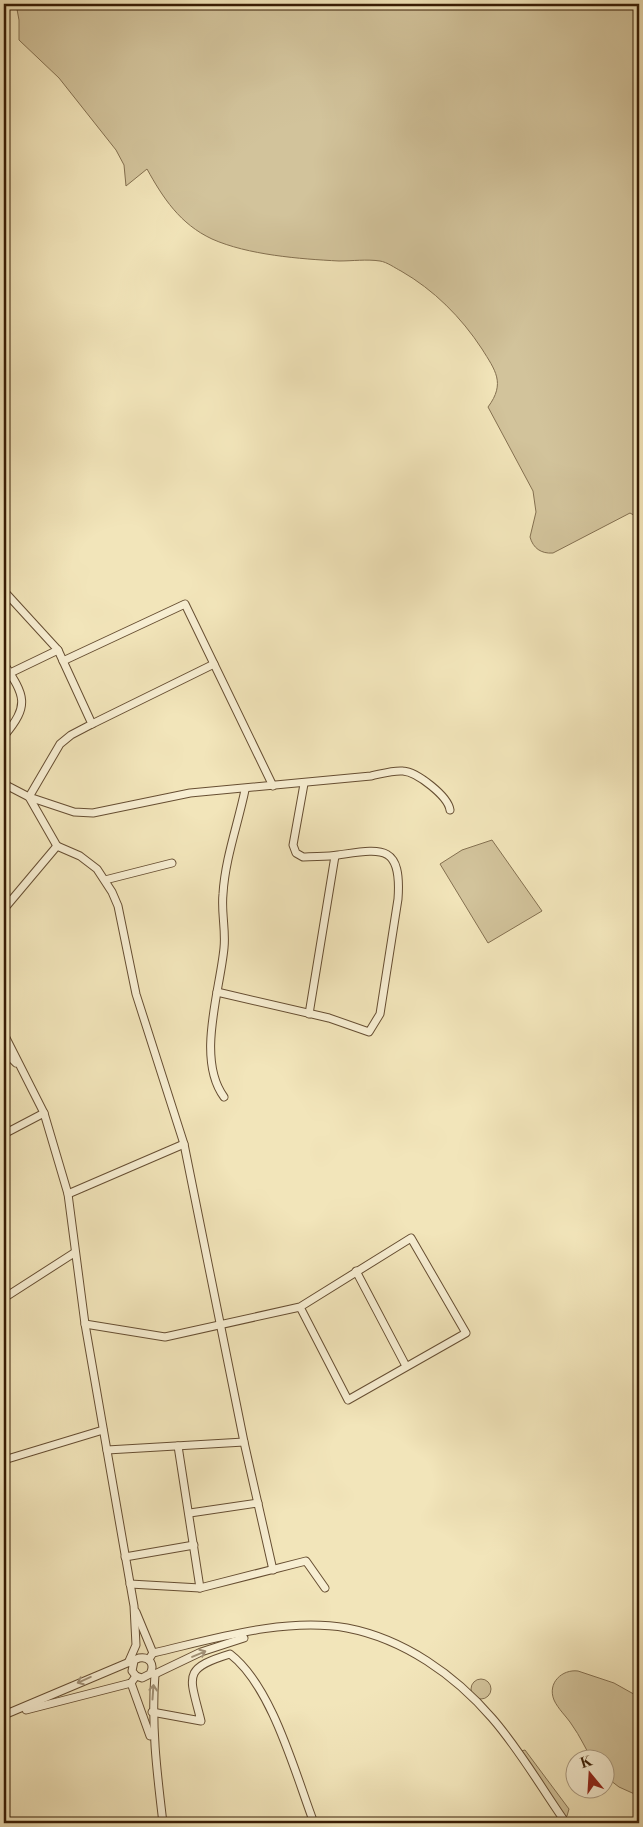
<svg xmlns="http://www.w3.org/2000/svg" width="643" height="1827" viewBox="0 0 643 1827" font-family="'Libre Bodoni',serif">
	<style>
		.green { fill: #d2c39b; stroke: #847050 }
		.lines { fill: none; stroke-linecap: round; stroke-linejoin: round }
		.minor-casing { stroke: #664e32; stroke-width: 9 }
		.minor { stroke: #f7eed2; stroke-width: 7 }
		.oneway { stroke: #a19075 }
	</style>
	<rect width="100%" height="100%" fill="#f2e5ba"/>
	<filter id="stains"><feTurbulence type="fractalNoise" baseFrequency=".004" numOctaves="4"/><feColorMatrix values="0 0 0 0 .2 0 0 0 0 .09 0 0 0 0 .02 0 0 0 .5 -.17"/></filter>
	<radialGradient id="worn" r=".72"><stop offset=".6" stop-color="#630" stop-opacity="0"/><stop offset="1" stop-color="#630" stop-opacity=".3"/></radialGradient>
	<g class="green">
		<path d="M16 4H639V518L630 513 553 553C541 554 533 548 530 537L536 512 533 491 488 407C506 383 495 370 482 349 461 317 434 290 401 271 395 268 387 262 380 261 367 259 352 261 339 261 300 259 248 255 212 239 180 224 163 198 147 169L126 186 124 165 116 150 59 78 19 40V20Z"/>
		<polygon points="492,840 542,911 488,943 440,864 462,850"/>
		<path d="M578 1671 614 1683 639 1697V1796L619 1787 606 1777V1760L592 1759C585 1748 580 1736 572 1725 567 1717 558 1709 554 1700 547 1683 562 1669 578 1671Z"/>
		<circle cx="481" cy="1689" r="10"/>
		<polygon points="525,1750 569,1809 567,1816 565,1817 521,1751"/>
	</g>
	<g class="lines">
		<g class="minor-casing">
			<g id="minor">
				<path d="M4 591 58 650 92 724 71 735 60 744 29 797 74 812 93 813 190 793 371 776C381 774 393 770 403 771 417 772 448 796 450 810"/>
				<polyline points="63,661 185,604 273,786"/>
				<path d="M4 664C25 696 30 705 4 736"/>
				<polyline points="4,676 58,650"/>
				<polyline points="92,724 214,664"/>
				<polyline points="4,784 29,797 57,846"/>
				<polyline points="105,880 172,863"/>
				<polyline points="4,909 57,846 80,856 97,869 112,892 118,906 136,994 184,1144 244,1442 273,1570"/>
				<path d="M217 992 329 1018 369 1032 380 1014 398 899C402 843 381 849 338 855 327 857 315 856 303 857L296 853 293 845 304 784"/>
				<polyline points="309,1014 335,856"/>
				<polyline points="4,1034 44,1113 68,1194 85,1324 134,1606 136,1645 129,1661"/>
				<polyline points="4,1051 16,1063"/>
				<path d="M224 1097C196 1059 220 991 224 948 226 930 221 912 223 894 225 859 238 824 245 790"/>
				<polyline points="4,1134 44,1113"/>
				<polyline points="68,1194 184,1144"/>
				<polyline points="356,1271 406,1366"/>
				<polyline points="4,1298 74,1253"/>
				<polyline points="85,1324 165,1337 300,1307 411,1238 466,1333 348,1400 300,1307"/>
				<polyline points="178,1446 200,1588"/>
				<polyline points="107,1450 244,1442"/>
				<polyline points="4,1460 103,1430"/>
				<polyline points="190,1513 258,1503"/>
				<polyline points="125,1557 194,1545"/>
				<polyline points="130,1584 200,1588 306,1561 325,1588"/>
				<polyline points="136,1612 153,1653"/>
				<path d="M149 1659 153 1653C214 1639 284 1617 347 1628 404 1639 455 1675 492 1718 520 1750 542 1789 566 1823"/>
				<path d="M155 1674C151 1725 157 1773 163 1823"/>
				<polyline points="155,1674 201,1652 244,1638"/>
				<polyline points="131,1683 150,1736"/>
				<polyline points="26,1710 131,1683 136,1676"/>
				<path d="M152 1712 201 1721C190 1676 181 1669 230 1654 272 1686 295 1773 314 1823"/>
				<path d="M4 1715 139 1658C150 1656 155 1665 150 1674L142 1678 136 1676 132 1671 134 1661"/>
			</g>
		</g>
		<use href="#minor" class="minor"/>
	</g>
	<defs><path id="oneway-shaft" d="M-6 0H5M1.5-3L5.5 0L1.5 3" fill="none" stroke-width="1.6" stroke-linecap="round" stroke-linejoin="round" transform="scale(1.25)"/></defs>
	<g class="oneway">
		<use href="#oneway-shaft" transform="translate(199 1654) rotate(-23)"/>
		<use href="#oneway-shaft" transform="translate(84 1680) rotate(156)"/>
		<use href="#oneway-shaft" transform="translate(153 1692) rotate(-86)"/>
	</g>
	<rect width="643" height="1827" fill="none" stroke="#f2e5ba" stroke-width="20"/>
	<rect x="5" y="5" width="633" height="1817" fill="none" stroke="#371c04" stroke-width="2.5"/>
	<rect x="10" y="10" width="623" height="1807" fill="none" stroke="#371c04"/>
	<g transform="translate(590 1774) rotate(342)"><circle r="24" fill="#f7eed2" stroke="#aa9a80"/>
	<path d="M0-4L9 19L0 12L-9 19Z" fill="#8f2418"/>
	<text y="-8" font-size="14" font-weight="bold" text-anchor="middle" fill="#371c04">K</text>
	</g>
	<rect width="100%" height="100%" filter="url(#stains)"/>
	<rect width="100%" height="100%" fill="url(#worn)"/>
</svg>
